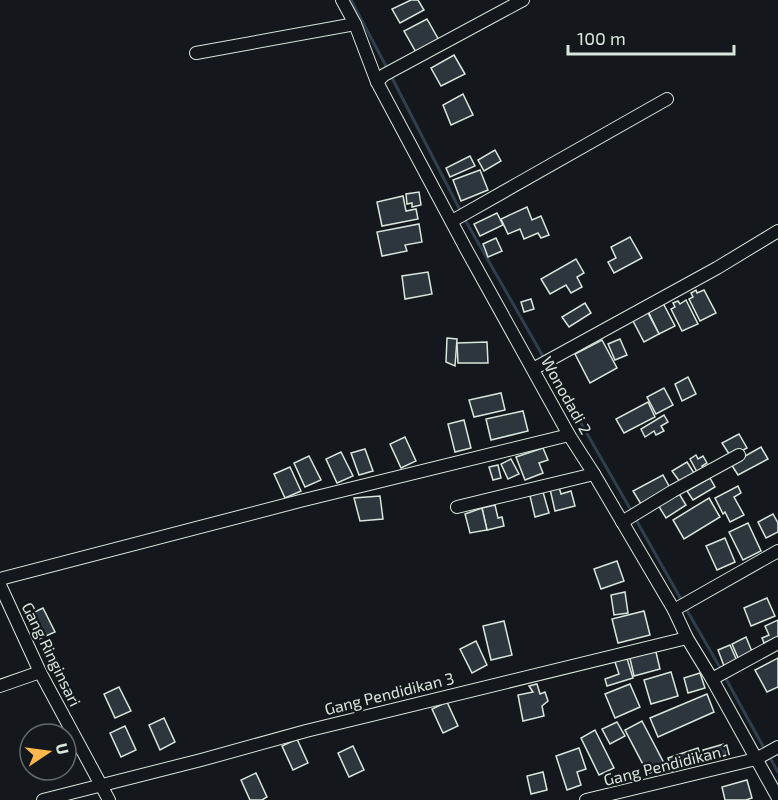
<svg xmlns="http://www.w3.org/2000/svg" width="778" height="800" viewBox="0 0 778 800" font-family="'Exo 2',sans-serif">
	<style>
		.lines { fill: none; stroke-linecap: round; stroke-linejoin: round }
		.stream { stroke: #2f3f4d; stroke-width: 3 }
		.building { fill: #2c363c; stroke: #d8e6dc; stroke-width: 1.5 }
		.minor-casing { stroke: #d8e6dc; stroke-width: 14 }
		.minor { stroke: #14181c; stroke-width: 12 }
		.labels { text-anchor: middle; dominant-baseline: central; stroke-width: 4.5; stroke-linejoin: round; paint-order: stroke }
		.street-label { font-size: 16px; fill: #d8e6dc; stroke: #14181c }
	</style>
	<rect width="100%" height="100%" fill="#14181c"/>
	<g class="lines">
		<g class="stream">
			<polyline points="351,0 387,68"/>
			<polyline points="390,74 461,212"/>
			<polyline points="464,218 544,358"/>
			<polyline points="547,364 632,512"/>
			<polyline points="635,518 682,601"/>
			<polyline points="685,607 722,671"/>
			<polyline points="725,677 765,750"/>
			<polyline points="769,756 778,772"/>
		</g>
	</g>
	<g class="building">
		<polygon points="411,0 418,0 424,10 400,23 392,9"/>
		<polygon points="427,19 440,42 417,54 404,31"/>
		<polygon points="454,55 465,74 441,86 431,68"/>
		<polygon points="463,94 473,115 451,125 443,105"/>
		<polygon points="495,150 501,161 484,171 478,160"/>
		<polygon points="470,156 475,166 450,177 446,168"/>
		<polygon points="480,170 488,190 461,201 453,180"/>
		<polygon points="419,192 421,205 412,207 412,203 407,204 406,194"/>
		<polygon points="403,196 406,211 416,209 418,219 382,226 377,202"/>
		<polygon points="527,207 532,220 541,216 549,235 541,238 538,233 524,239 520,229 508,234 501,219"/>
		<polygon points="497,213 503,225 480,236 474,224"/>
		<polygon points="419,224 422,242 405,245 407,251 382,256 377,232"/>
		<polygon points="630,237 642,258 614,273 608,262 616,258 611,247"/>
		<polygon points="496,238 502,251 488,257 483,244"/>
		<polygon points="576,259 584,273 577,277 582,287 571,293 566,285 550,294 541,279"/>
		<polygon points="428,272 432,294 405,299 402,276"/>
		<polygon points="696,290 697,293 704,290 716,313 700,321 689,299 693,297 691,293"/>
		<polygon points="531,299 534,309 524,312 521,302"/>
		<polygon points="686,300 698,324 682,331 671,309 675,307 673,303 678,301 680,304"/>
		<polygon points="585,303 591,313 569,327 562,317"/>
		<polygon points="663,303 675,326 659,334 648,311"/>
		<polygon points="647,311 659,334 644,342 632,319"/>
		<polygon points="447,338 457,339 455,366 446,362"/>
		<polygon points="620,339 627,355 615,360 608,344"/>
		<polygon points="602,340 617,368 590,383 575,354"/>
		<polygon points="487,342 488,363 458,363 457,343"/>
		<polygon points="688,377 696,394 682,401 675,384"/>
		<polygon points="664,388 673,405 656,414 647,397"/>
		<polygon points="501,393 505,410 474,417 469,400"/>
		<polygon points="648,402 655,417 624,433 616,419"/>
		<polygon points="523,411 528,431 491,440 486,419"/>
		<polygon points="664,415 668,422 661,426 664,431 656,435 654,431 645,437 641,429"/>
		<polygon points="464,420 471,448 455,452 448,424"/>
		<polygon points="739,434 747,448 731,457 722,443"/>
		<polygon points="405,437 416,461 401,468 390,444"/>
		<polygon points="761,447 768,459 738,475 731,464"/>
		<polygon points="543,448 548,460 539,463 543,473 525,480 516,457"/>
		<polygon points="365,449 373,471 359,475 351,453"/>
		<polygon points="341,452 353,476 337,483 326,459"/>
		<polygon points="696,455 698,459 703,456 707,463 702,466 703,468 697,472 690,459"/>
		<polygon points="309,456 321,480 305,487 294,463"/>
		<polygon points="511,459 519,474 508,479 501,464"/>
		<polygon points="687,462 694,473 680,482 672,471"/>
		<polygon points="498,465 501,478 493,480 489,467"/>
		<polygon points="290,467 301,491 285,498 274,474"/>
		<polygon points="663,475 670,488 641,504 633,491"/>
		<polygon points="710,478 715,487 693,500 687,491"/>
		<polygon points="738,486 741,493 734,497 744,515 730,522 725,512 723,514 715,498"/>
		<polygon points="559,487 561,494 571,491 575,506 555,511 550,489"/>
		<polygon points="543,492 549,513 535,517 530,496"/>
		<polygon points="678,492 686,505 666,518 658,505"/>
		<polygon points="380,496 383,519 360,521 354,498"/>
		<polygon points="709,498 720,517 684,539 673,520"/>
		<polygon points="495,505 498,518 502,517 504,526 487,530 482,508"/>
		<polygon points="482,508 487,530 470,533 465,514"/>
		<polygon points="773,514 778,523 778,532 766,538 758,522"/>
		<polygon points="748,523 761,551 743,560 729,532"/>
		<polygon points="725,538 735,562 717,570 706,546"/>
		<polygon points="617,561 624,581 601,589 594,569"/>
		<polygon points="625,592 628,613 614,615 611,595"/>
		<polygon points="767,598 775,616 751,626 744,608"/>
		<polygon points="43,608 55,632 39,639 28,615"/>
		<polygon points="644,611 650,635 618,643 612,619"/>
		<polygon points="778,620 778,637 764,643 762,638 769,635 765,626"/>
		<polygon points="504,621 512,655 491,660 483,626"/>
		<polygon points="746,637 753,654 739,660 732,644"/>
		<polygon points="476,641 487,665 472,673 460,649"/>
		<polygon points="730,645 737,661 724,666 718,650"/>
		<polygon points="655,648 660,669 634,676 629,654"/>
		<polygon points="626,655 633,678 607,686 605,679 619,674 614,659"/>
		<polygon points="778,658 778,687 767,692 755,670"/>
		<polygon points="671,672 678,696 651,704 644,680"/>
		<polygon points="700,673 705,688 688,693 684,678"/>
		<polygon points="537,684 540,694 545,692 548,701 542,706 544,716 523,721 518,695 533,692 529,686"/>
		<polygon points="630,684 640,707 615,718 605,694"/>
		<polygon points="119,687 131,711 115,718 104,694"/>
		<polygon points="707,694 714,712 658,737 650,718"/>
		<polygon points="447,702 458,726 443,733 432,709"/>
		<polygon points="164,718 175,742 160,750 149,725"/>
		<polygon points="642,721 665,765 648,774 625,730"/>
		<polygon points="617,722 625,736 610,744 602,729"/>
		<polygon points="125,726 136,750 121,757 110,733"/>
		<polygon points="595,730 614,768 599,775 581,738"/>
		<polygon points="297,739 308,763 293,770 282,746"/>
		<polygon points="724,744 727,755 706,761 703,750"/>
		<polygon points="353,746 364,770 349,777 338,753"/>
		<polygon points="579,748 586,769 577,772 581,785 567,790 556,756"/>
		<polygon points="698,748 702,761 672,771 668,758"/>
		<polygon points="543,772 547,790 531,794 527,776"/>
		<polygon points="256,773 267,797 262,800 250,800 241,780"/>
		<polygon points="747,780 752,798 746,800 725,800 722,787"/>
	</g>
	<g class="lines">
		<g class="minor-casing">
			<g id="minor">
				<polyline points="342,0 355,24 377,82 466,249 569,435 594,474 674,610 687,638 712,679 778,798"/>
				<polyline points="196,53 355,24"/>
				<polyline points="377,82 384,75 523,0"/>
				<polyline points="452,221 667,99"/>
				<polyline points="533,369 717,268 778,231"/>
				<polyline points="457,507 594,474"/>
				<polyline points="622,522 673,491 739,455"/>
				<polyline points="0,579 300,501 569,435"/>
				<polyline points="0,585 40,672 109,800"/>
				<polyline points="674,610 778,551"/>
				<polyline points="712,679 778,643"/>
				<polyline points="0,686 40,672"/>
				<polyline points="43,800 201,760 306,731 687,638"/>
				<polyline points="586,800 756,759 778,747"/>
			</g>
		</g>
		<use href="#minor" class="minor"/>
	</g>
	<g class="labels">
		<g class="street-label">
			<text transform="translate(567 395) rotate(61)">Wonodadi 2</text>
			<text transform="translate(52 654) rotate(64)">Gang Ringinsari</text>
			<text transform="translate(389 693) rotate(-14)">Gang Pendidikan 3</text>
			<text transform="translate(667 764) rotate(-14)">Gang Pendidikan 1</text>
		</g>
	</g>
	<g transform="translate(48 752) rotate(77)"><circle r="28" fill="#14181c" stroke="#626a69" stroke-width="1.5"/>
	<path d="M0-4.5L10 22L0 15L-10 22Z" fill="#ffb74d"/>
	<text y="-9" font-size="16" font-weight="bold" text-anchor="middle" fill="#d8e6dc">U</text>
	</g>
	<path d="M568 45v9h166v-9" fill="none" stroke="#d8e6dc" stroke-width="3"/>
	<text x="577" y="45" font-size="18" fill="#d8e6dc" stroke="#14181c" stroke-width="4.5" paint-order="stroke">100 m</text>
</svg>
